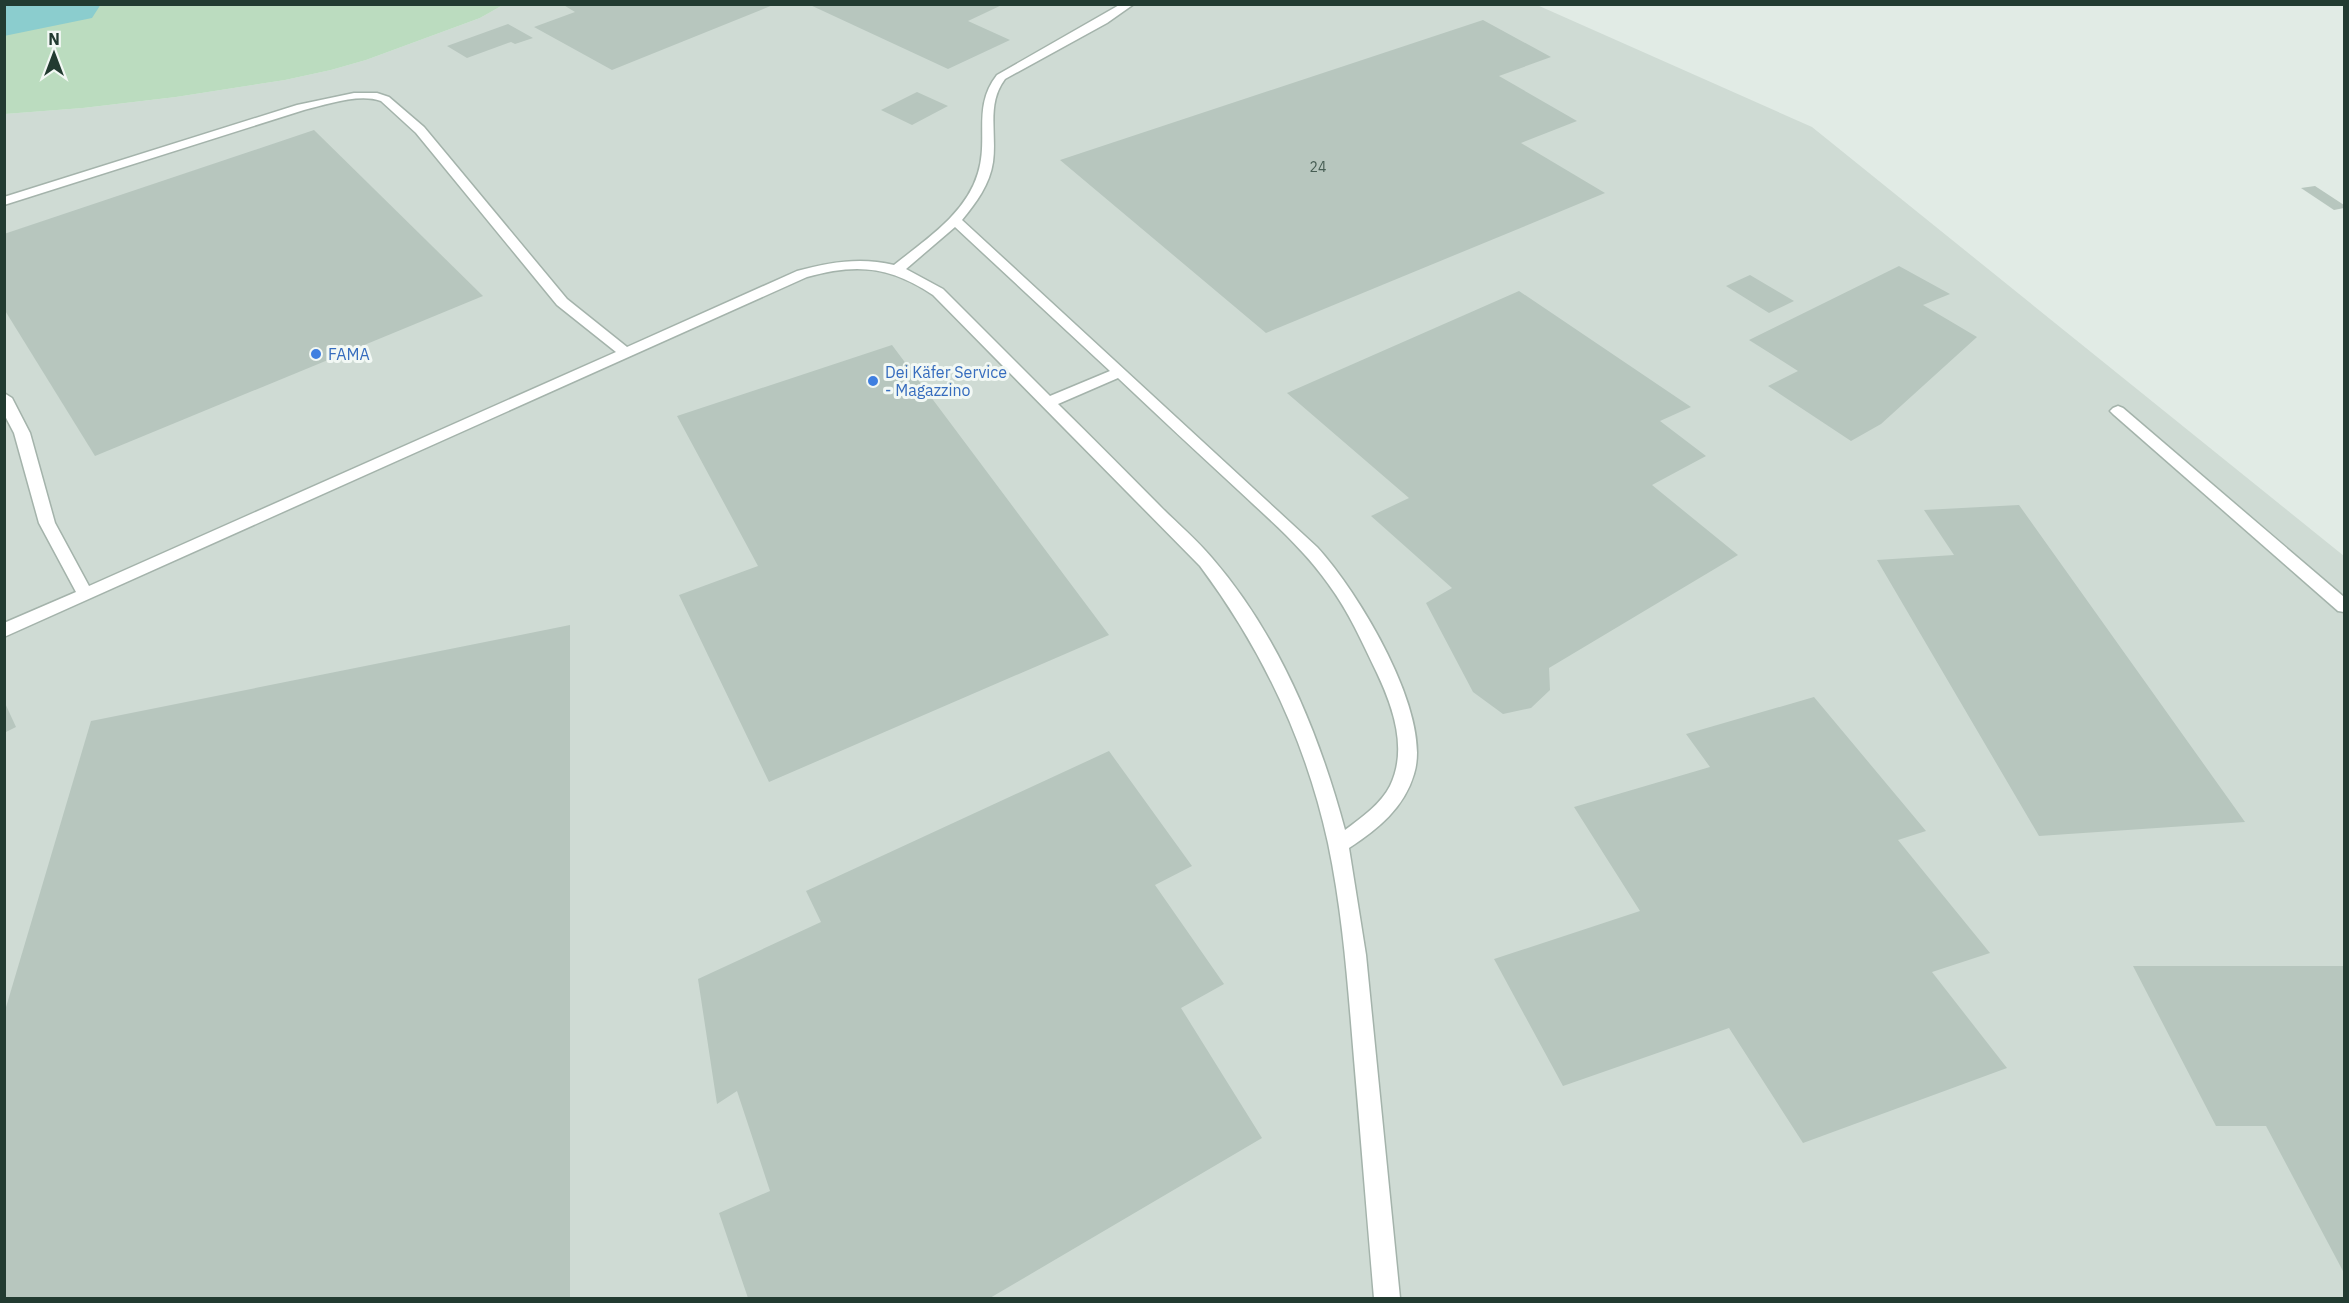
<svg xmlns="http://www.w3.org/2000/svg" width="2349" height="1303" viewBox="0 0 2349 1303" font-family="'IBM Plex Sans',sans-serif">
	<style>
		.built { fill: #cfdbd4 }
		.green { fill: #bbdcbf }
		.lines { fill: none; stroke-linecap: round; stroke-linejoin: round }
		.river { fill: #8bcdce; fill-rule: evenodd }
		.building { fill: #b7c6be }
		.minor-casing { stroke: #a4b3ab; stroke-width: 3 }
		.minor { fill: #fff; fill-rule: evenodd }
		.shop-dot { fill: #3f7fe0; stroke: #f2f8f4; stroke-width: 2 }
		.labels { text-anchor: middle; dominant-baseline: central; stroke-width: 6; stroke-linejoin: round; paint-order: stroke }
		.number-label { font-size: 14px; fill: #475e54 }
		.shop-label { font-size: 16px; fill: #366cbe; stroke: #f2f8f4; text-anchor: start }
	</style>
	<rect width="100%" height="100%" fill="#e1ebe5"/>
	<polygon class="built" points="503,5 1537,5 1812,127 2344,556 2344,1298 5,1298 5,114 83,108 176,97 285,80 331,70 366,60 480,18"/>
	<polygon class="green" points="5,4 503,4 503,5 480,18 366,60 331,70 285,80 176,97 83,108 5,114"/>
	<g class="lines">
		<polygon class="river" points="4,4 101,4 92,18 4,36"/>
	</g>
	<g class="building">
		<polygon points="562,4 773,4 773,5 612,70 534,27 575,12"/>
		<polygon points="808,4 1004,4 968,21 1010,40 948,69"/>
		<polygon points="1483,20 1551,57 1499,76 1577,121 1521,143 1605,193 1266,333 1060,160"/>
		<polygon points="508,24 533,38 515,44 511,42 467,58 447,46"/>
		<polygon points="917,92 948,106 912,125 881,110"/>
		<polygon points="314,130 483,296 95,456 4,309 4,234"/>
		<polygon points="2315,186 2344,205 2344,208 2334,210 2301,188"/>
		<polygon points="1899,266 1950,294 1923,305 1977,337 1881,424 1851,441 1768,386 1798,371 1749,340"/>
		<polygon points="1750,275 1794,301 1769,313 1726,286"/>
		<polygon points="1519,291 1691,407 1660,421 1706,456 1652,485 1738,555 1549,668 1550,690 1531,708 1503,714 1473,692 1426,603 1452,588 1371,516 1409,498 1287,393"/>
		<polygon points="892,345 1109,635 769,782 679,595 758,566 677,416"/>
		<polygon points="2019,505 2245,822 2039,836 1877,560 1954,555 1924,510"/>
		<polygon points="570,625 570,1298 4,1298 4,1014 91,721"/>
		<polygon points="1814,697 1926,831 1898,840 1990,953 1932,972 2007,1068 1803,1143 1729,1028 1563,1086 1494,959 1640,911 1574,807 1710,767 1686,734"/>
		<polygon points="4,701 16,727 4,733"/>
		<polygon points="1109,751 1192,866 1155,885 1224,984 1181,1008 1262,1138 990,1298 748,1298 719,1213 770,1191 737,1091 717,1104 698,979 821,922 806,891"/>
		<polygon points="2133,966 2344,966 2344,1273 2266,1126 2216,1126"/>
	</g>
	<g class="lines">
		<g class="minor-casing">
			<g id="minor">
				<path d="M1121 4H1134L1107 23 1005 79C986 104 997 134 993 162 990 184 976 203 962 220L1317 547C1357 590 1433 714 1414 774 1404 808 1378 829 1349 848L1366 955 1400 1298H1374C1367 1218 1361 1139 1354 1059 1348 987 1343 914 1328 843 1306 742 1262 649 1200 566L933 295C890 266 856 263 807 277L4 637V623L76 592 39 523 14 433 4 414V393L12 398 30 433 55 523 89 586 616 352 557 305 416 133 381 101C358 93 326 105 304 110L4 205V197L297 105 354 93H377L389 97 424 127 567 299 627 347 797 271C830 262 861 257 894 265 925 240 966 214 978 173 989 137 972 107 997 75ZM955 227 1110 371 1050 396 943 289 906 269ZM1118 378C1158 416 1198 453 1238 490 1270 520 1304 549 1329 585 1349 612 1362 642 1377 673 1393 707 1408 749 1390 786 1381 804 1361 818 1345 830 1319 733 1278 634 1212 558 1197 540 1178 524 1161 507 1127 473 1093 438 1058 404Z"/>
				<polygon points="2118,406 2123,408 2344,597 2344,612 2338,611 2113,414 2110,411 2113,408"/>
			</g>
		</g>
		<use href="#minor" class="minor"/>
	</g>
	<g class="shop-dot">
		<circle cx="316" cy="354" r="6"/>
		<circle cx="873" cy="381" r="6"/>
	</g>
	<g class="labels">
		<g class="number-label">
			<text x="1318" y="167">24</text>
		</g>
		<g class="shop-label">
			<text x="328" y="354">FAMA</text>
			<text x="885" y="372">Dei Käfer Service<tspan x="885" dy="18">- Magazzino</tspan></text>
		</g>
	</g>
	<rect width="2349" height="1303" fill="none" stroke="#223b31" stroke-width="12"/>
	<g transform="translate(54 54)" stroke="#f2f8f4" stroke-width="4.5" paint-order="stroke">
	<path d="M0-4.5L10 22L0 15L-10 22Z" fill="#223b31"/>
	<text y="-9" font-size="16" font-weight="bold" text-anchor="middle" fill="#223b31">N</text>
	</g>
</svg>
